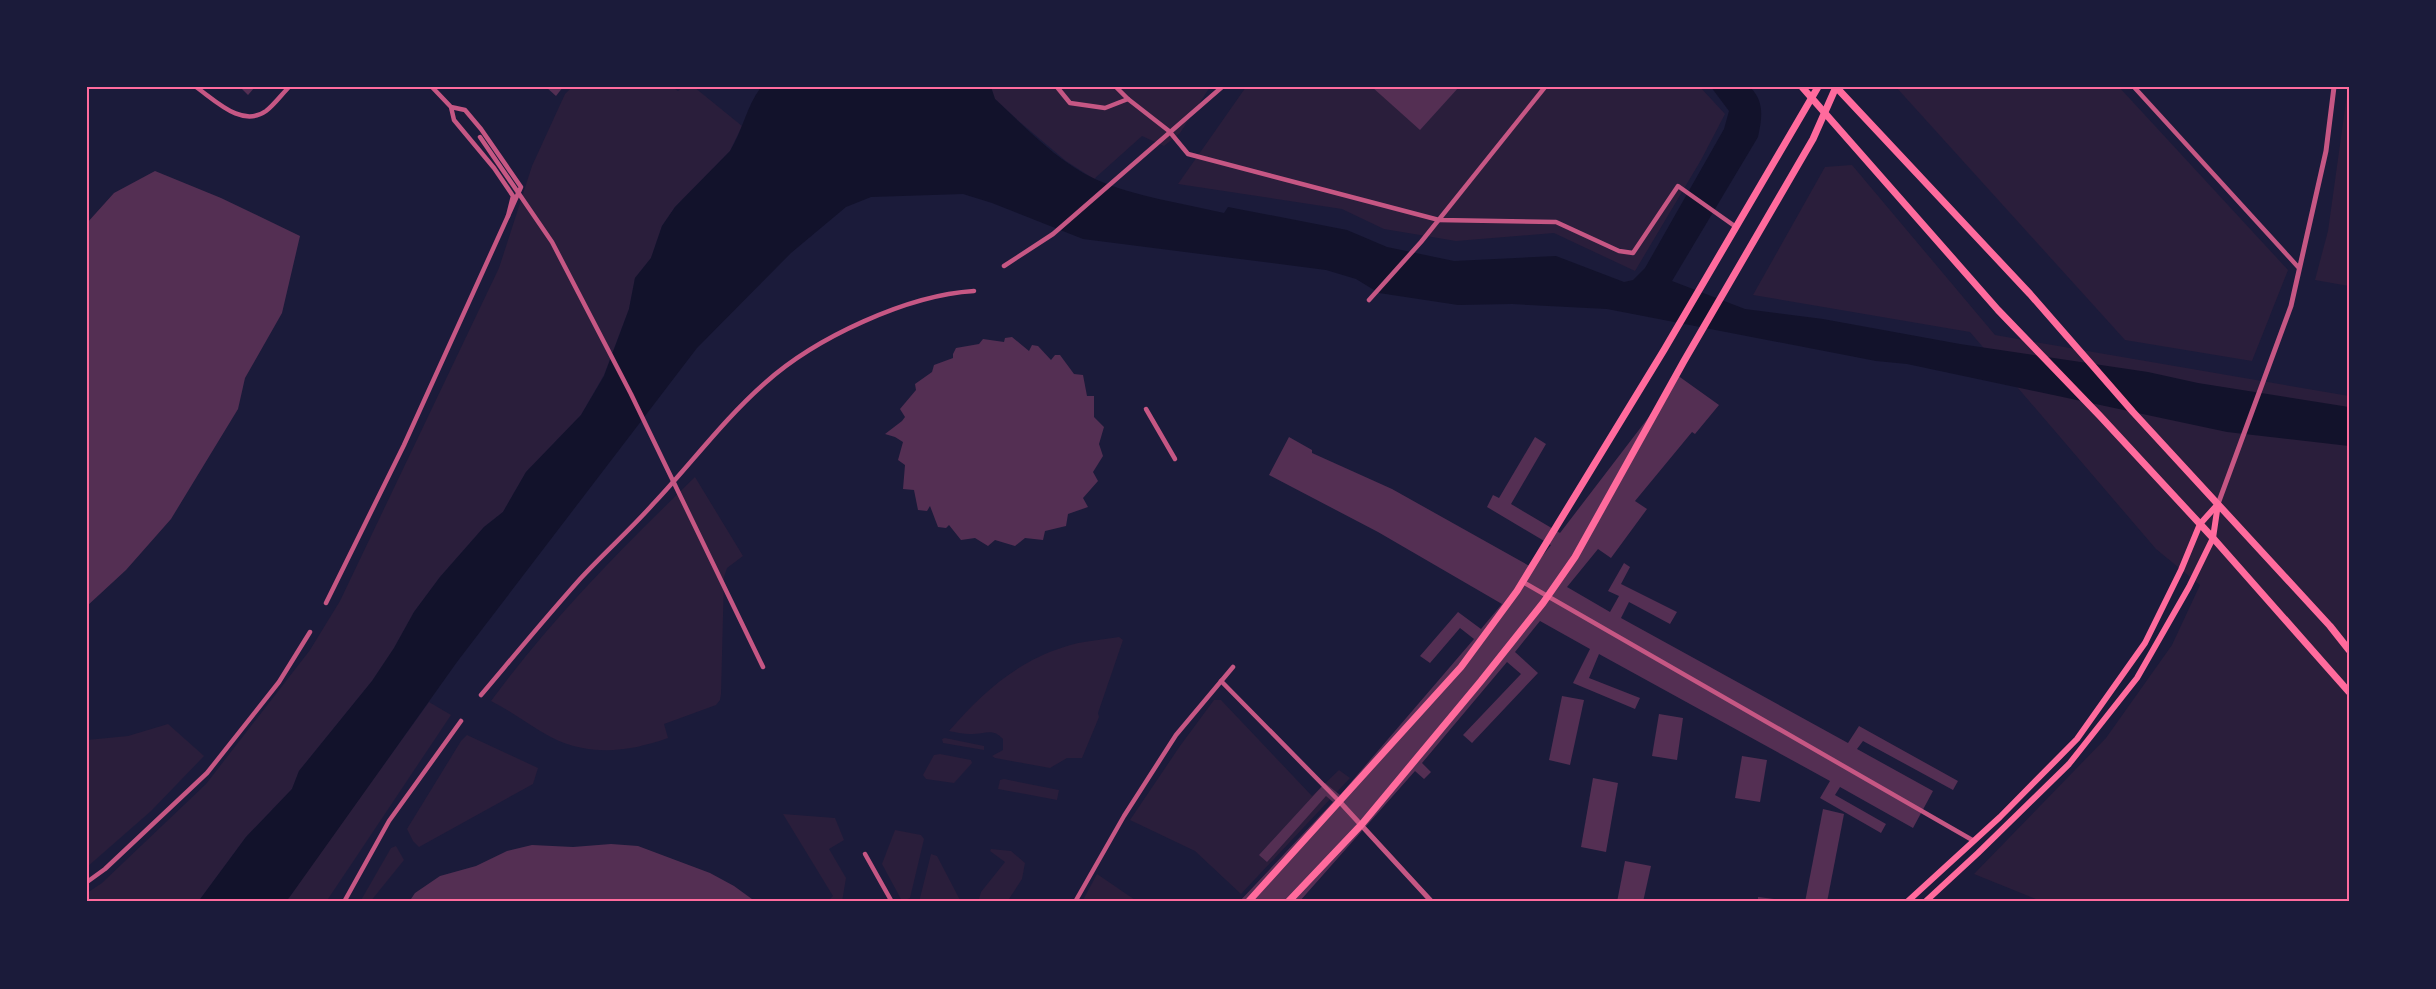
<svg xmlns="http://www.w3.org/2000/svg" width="2436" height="989" viewBox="0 0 2436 989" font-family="'Fira Sans Condensed',sans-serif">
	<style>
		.green { fill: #2a1e3b }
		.water { fill: #12122b }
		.building { fill: #542f53 }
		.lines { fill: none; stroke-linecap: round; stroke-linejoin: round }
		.minor { stroke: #c65784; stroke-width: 4.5 }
		.tertiary { stroke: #c65784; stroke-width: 5 }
		.secondary { stroke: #ff6b9d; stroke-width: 6 }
		.primary { stroke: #ff6b9d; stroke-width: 7 }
		.neatline { fill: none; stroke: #ff6b9d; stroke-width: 2 }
	</style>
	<rect width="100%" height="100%" fill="#1b1b3a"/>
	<g class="green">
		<polygon points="572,87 672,87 678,91 683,87 694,87 742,126 730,151 675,207 662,226 651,258 635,278 629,309 604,375 581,415 526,472 503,512 484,527 440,577 414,612 394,648 372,681 299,771 292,789 246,837 198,902 87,902 87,893 102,883 206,784 310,650 340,601 499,268 532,166 565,94"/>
		<polygon points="991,87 1210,87 1180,133 1164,146 1142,136 1094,179 1066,161 1021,123 995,99"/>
		<polygon points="1246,87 1700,87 1725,114 1701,160 1635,271 1554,233 1456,241 1384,229 1342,209 1178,184"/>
		<polygon points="1896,87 2119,87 2288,270 2252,361 2125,340"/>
		<polygon points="2348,87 2349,87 2349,286 2315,280 2328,231"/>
		<polygon points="1852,165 1995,335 2349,396 2349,902 2043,902 1974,874 2106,738 2172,645 2200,585 2156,549 1970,332 1753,295 1825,167"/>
		<path d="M695 477 743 556 727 568 724 577 721 694 720 700 716 705 664 724 668 738C631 751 596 756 559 741 535 730 515 713 491 701 552 618 622 548 695 477Z"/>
		<path d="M1119 637 1123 640 1098 713 1099 717 1082 758H1067L1050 768 995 758 992 756 1003 750V739C992 727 983 735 970 734 963 734 956 732 949 731 981 694 1016 662 1064 647 1081 641 1101 640 1119 637Z"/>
		<polygon points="1214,700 1221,700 1312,796 1339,770 1350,778 1241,894 1195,851 1130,820 1180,746"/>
		<polygon points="429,702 451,715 326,902 285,902"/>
		<polygon points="168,724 204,756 151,811 87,867 87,740 128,736"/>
		<polygon points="467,735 538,768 533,784 419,847 413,841 407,829 461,741"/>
		<polygon points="945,738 984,746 984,750 943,743 942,739"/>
		<polygon points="940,754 971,760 972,763 954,783 926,779 923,775 934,755"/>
		<polygon points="1004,779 1059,790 1057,800 998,789 1000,780"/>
		<polygon points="783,814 835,818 844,840 829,849 846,878 842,902 827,902 833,896"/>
		<polygon points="895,830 921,835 924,839 910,898 902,901 882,864"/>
		<polygon points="396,846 404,860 370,902 360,902 391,848"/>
		<polygon points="991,849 1011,851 1025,863 1022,879 1007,902 978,902 981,892 1005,862 990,851"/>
		<polygon points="931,854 937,856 961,902 919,902"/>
		<polygon points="1097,874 1138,902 1082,902"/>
	</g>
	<path class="water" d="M761 87H991L995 99C1025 127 1057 161 1095 179 1135 197 1182 203 1224 213L1228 207 1347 230 1387 247 1454 261 1556 256 1624 282 1633 280 1645 268 1724 129 1729 111 1711 87H1750C1765 102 1762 118 1758 137L1672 281 1745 309 1823 319 1960 344 2148 372 2198 383 2349 407V446L2227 432 1907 364 1876 361 1607 309 1512 304 1458 305 1379 293 1356 279 1326 270 1083 239 992 203 963 194 871 197 846 207 791 253 697 348 457 662 289 898 285 902H198L246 837 292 789 299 771 372 681 394 648 414 612 440 577 484 527 503 512 526 472 581 415 604 376 629 309 635 278 651 258 662 226 675 207 730 151C743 130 746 107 761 87Z"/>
	<g class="building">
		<polygon points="240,87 255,87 248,95"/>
		<polygon points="546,87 563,87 556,96"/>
		<polygon points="1372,87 1459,87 1420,130"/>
		<polygon points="155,171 221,198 300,236 282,313 245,378 238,409 171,519 126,570 87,606 87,223 114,193"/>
		<polygon points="1012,337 1029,351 1032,345 1038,346 1051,360 1055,355 1060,355 1074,374 1083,375 1087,396 1094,396 1094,417 1104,427 1099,444 1103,456 1093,472 1098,481 1083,498 1088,507 1068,514 1066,526 1045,531 1043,540 1025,538 1015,546 995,540 988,546 975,538 961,540 949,525 946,528 938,527 930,506 927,511 918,510 914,490 903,489 905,465 898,460 903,442 895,437 885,434 902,421 905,417 900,409 916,390 915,384 932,372 934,365 953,358 953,354 956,348 979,344 983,339 1004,342 1005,338"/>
		<polygon points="1677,375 1719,405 1695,434 1692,432 1635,501 1647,509 1611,558 1598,549 1567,587 1610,612 1619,596 1608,591 1624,563 1630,567 1621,584 1677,612 1670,624 1629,602 1621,618 1848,743 1859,726 1958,781 1953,790 1863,741 1857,749 1933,791 1913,828 1840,787 1835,795 1886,824 1881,833 1820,798 1830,781 1599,654 1589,678 1640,698 1635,709 1573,683 1590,649 1540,621 1515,652 1538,673 1472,743 1463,735 1521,674 1507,662 1422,763 1431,772 1424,779 1415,771 1299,902 1239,902 1333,802 1326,796 1267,862 1259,855 1325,783 1340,795 1474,639 1460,628 1430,663 1420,656 1458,612 1481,629 1502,604 1378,532 1269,475 1289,437 1312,450 1312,453 1392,489 1533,568 1551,545 1487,507 1493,495 1499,498 1535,437 1546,444 1511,504 1560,533 1658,405 1657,403"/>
		<polygon points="1562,696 1584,700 1570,765 1549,760"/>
		<polygon points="1659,714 1683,718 1677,760 1652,756"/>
		<polygon points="1742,756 1767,760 1760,802 1735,798"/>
		<polygon points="1593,778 1618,783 1606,852 1581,847"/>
		<polygon points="1823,809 1844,814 1827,902 1805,902"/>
		<polygon points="611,844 638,846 710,873 734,886 756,902 409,902 415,893 440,876 476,866 507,851 532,845 573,847"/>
		<polygon points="1625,861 1651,866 1643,902 1617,902"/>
		<polygon points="1758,897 1781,900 1781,902 1758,902"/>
	</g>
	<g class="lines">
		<g class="minor">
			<path d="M196 87C216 101 242 128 266 111 274 105 282 94 289 87"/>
			<polyline points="432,87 451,107 465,110 481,129 521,187 508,216 513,196 494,168 454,120 451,107"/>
			<polyline points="1057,87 1070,103 1105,108 1128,99"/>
			<polyline points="1116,87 1128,99 1169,131 1188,154 1439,220 1556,222 1619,251 1633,253 1678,186 1736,227"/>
			<polyline points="2134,87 2299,268"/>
			<polyline points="480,137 552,242 631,394 763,667"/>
			<polyline points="1004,266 1053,234 1222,87"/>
			<polyline points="1369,300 1421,242 1545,87"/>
			<polyline points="1146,409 1175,459"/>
			<polyline points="1523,582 1974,841"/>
			<polyline points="326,603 404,445 508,216"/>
			<polyline points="1221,681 1339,801"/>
			<path d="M481 695C514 656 547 616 581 578 605 552 631 529 654 503 691 464 724 419 765 383 815 338 907 295 974 291"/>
			<polyline points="865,854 892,902"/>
			<polyline points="87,882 105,869 207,773 279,682 310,632"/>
			<polyline points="344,902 389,821 461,721"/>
			<polyline points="1075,902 1124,816 1176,735 1233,667"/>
		</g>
		<g class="tertiary">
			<polyline points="2218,504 2291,306 2326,151 2334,87"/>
			<polyline points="1339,801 1432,902"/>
		</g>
		<g class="secondary">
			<polyline points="1907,902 2000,817 2077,739 2145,643 2181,570 2200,524 2218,504"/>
			<polyline points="1925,902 1978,853 2069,764 2137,678 2189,587 2213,538 2218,504"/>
		</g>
		<g class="primary">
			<polyline points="1802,87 1998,310 2100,416 2213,538 2349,692"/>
			<polyline points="1248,902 1461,667 1517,591 1664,350 1818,87"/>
			<polyline points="1288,902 1362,824 1481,681 1543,603 1575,557 1684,361 1813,139 1836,87 2030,294 2133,412 2330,626 2349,650"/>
		</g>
	</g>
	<rect width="2436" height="989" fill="none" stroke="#1b1b3a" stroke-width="177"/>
	<rect x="88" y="88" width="2260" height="812" class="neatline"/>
</svg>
